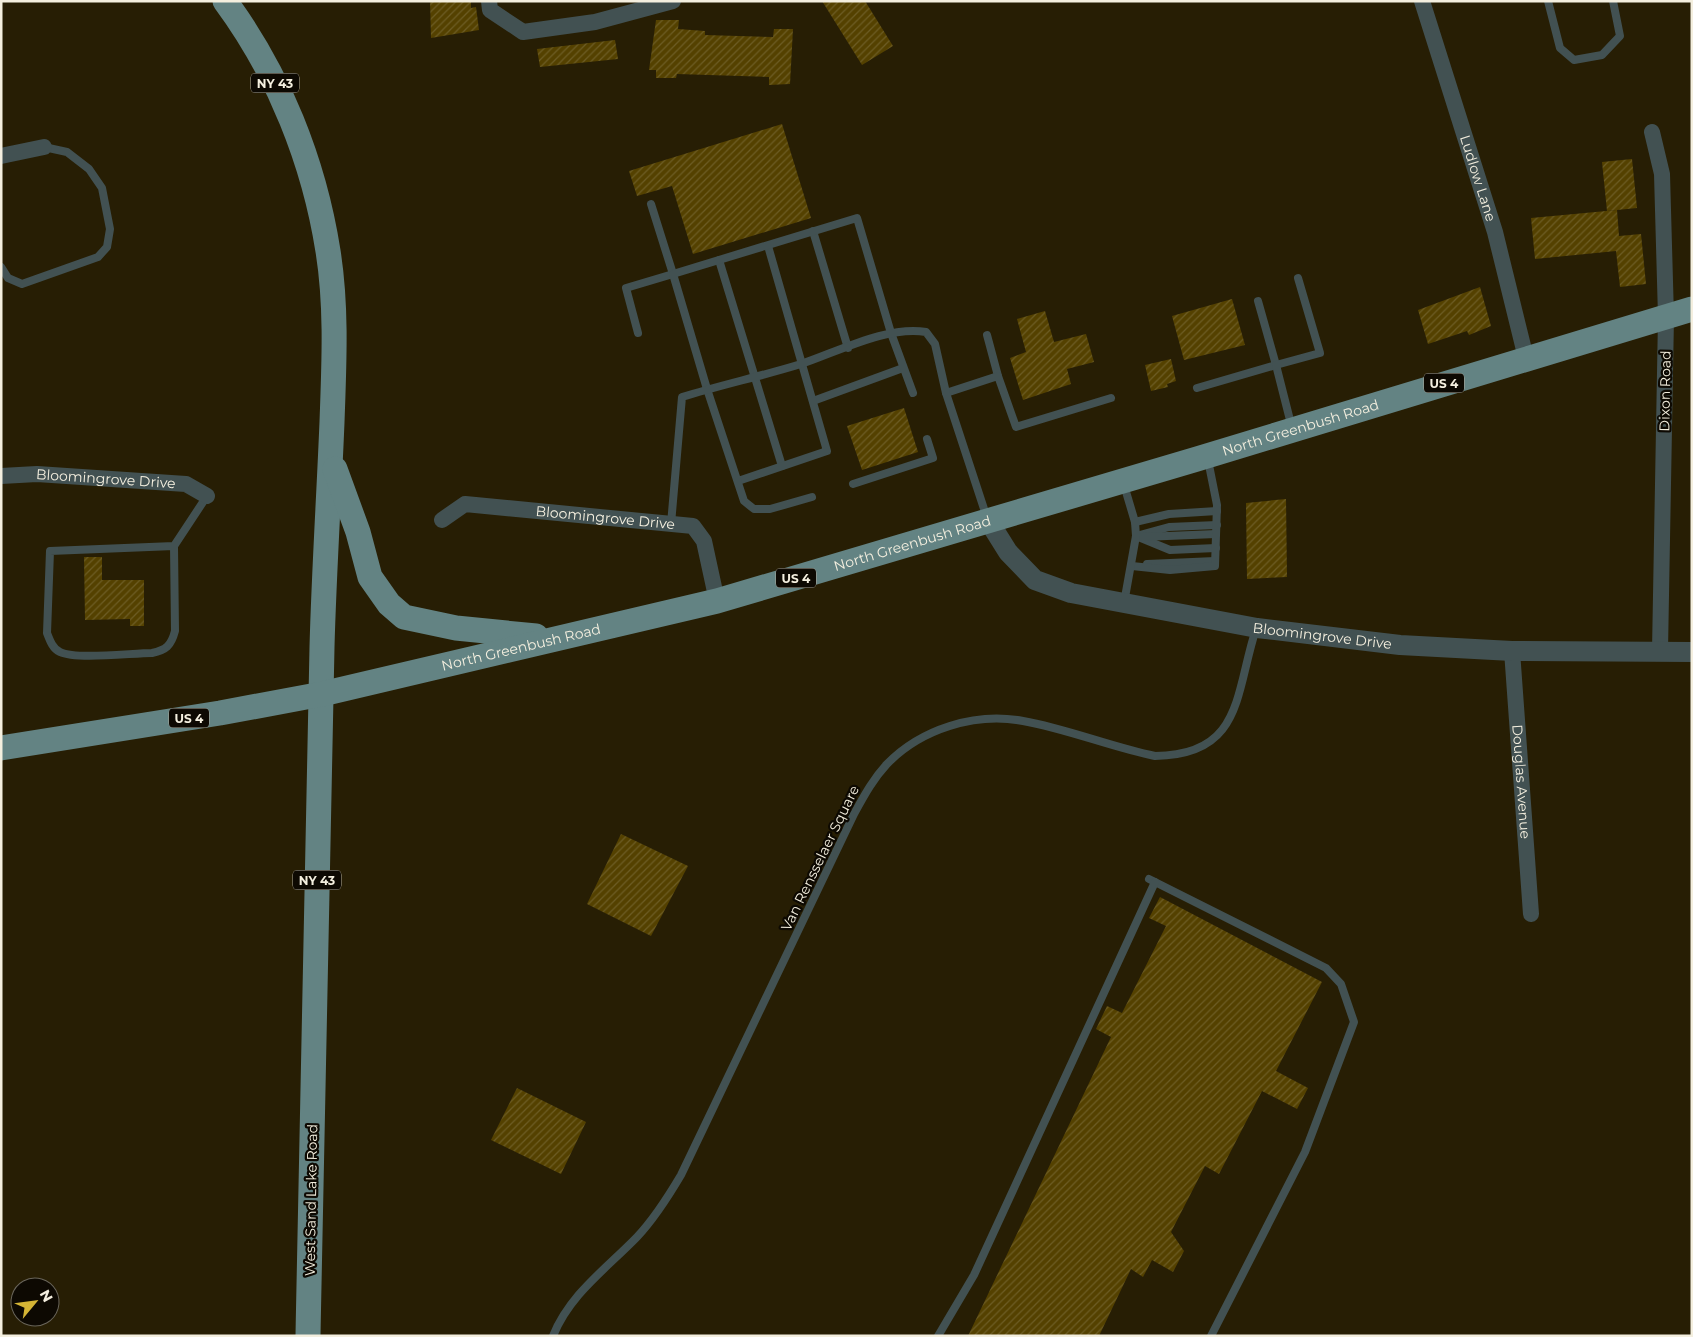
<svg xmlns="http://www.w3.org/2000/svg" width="1693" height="1337" viewBox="0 0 1693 1337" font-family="Montserrat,sans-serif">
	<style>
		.building { fill: url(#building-hatch) }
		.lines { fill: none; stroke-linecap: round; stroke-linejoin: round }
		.service { stroke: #425152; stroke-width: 8 }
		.minor { stroke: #425152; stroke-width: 16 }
		.tertiary { stroke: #425152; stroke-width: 20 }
		.primary { stroke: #638383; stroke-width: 25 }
		.labels { text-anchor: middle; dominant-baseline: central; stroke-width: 4.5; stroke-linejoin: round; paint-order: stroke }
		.shield { fill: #0d0902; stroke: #afaa9d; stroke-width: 1 }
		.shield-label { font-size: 12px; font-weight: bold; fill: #f4efdf }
		.street-label { font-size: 14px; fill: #f4efdf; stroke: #0d0902 }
	</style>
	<defs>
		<pattern id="building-hatch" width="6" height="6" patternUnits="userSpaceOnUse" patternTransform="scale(1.25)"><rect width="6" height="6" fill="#544100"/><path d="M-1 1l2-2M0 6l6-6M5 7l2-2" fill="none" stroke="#6d5d25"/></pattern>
	</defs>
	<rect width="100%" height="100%" fill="#271e04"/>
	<g class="building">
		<polygon points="430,1 471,1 471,8 476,7 479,30 431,38"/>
		<polygon points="822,1 865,1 893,46 862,65"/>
		<polygon points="656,20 679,20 678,29 705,31 705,35 773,37 774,29 793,29 790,84 769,85 769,77 677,74 676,78 656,78 656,70 649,70"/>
		<polygon points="615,40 618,59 540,67 537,49"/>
		<polygon points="782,124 811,218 693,254 672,186 637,196 629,171"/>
		<polygon points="1632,159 1637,208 1607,211 1602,162"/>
		<polygon points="1617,210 1619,236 1641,234 1646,284 1620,287 1616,251 1535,259 1531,218"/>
		<polygon points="1480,287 1491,326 1469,335 1467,331 1428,344 1418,310"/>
		<polygon points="1232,299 1245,345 1184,360 1172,316"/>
		<polygon points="1045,311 1054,342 1086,334 1094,362 1067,369 1071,384 1023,400 1010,358 1026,352 1017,319"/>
		<polygon points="1171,359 1176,381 1167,384 1168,387 1151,391 1145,365"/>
		<polygon points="904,408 918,452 862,470 847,426"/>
		<polygon points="1286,499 1287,577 1247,579 1246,503"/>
		<polygon points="84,557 102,557 102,580 144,580 144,626 130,626 130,619 85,620"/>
		<polygon points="621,834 688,866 651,936 587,904"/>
		<polygon points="1160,897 1322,982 1276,1071 1308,1088 1297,1109 1262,1091 1219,1174 1205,1166 1171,1232 1184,1251 1173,1272 1152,1260 1143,1277 1131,1269 1099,1336 968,1336 1111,1037 1096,1029 1107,1006 1122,1013 1166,926 1149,918"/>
		<polygon points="517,1088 586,1122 561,1174 491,1140"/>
	</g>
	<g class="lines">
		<g class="service">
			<polyline points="1548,1 1560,48 1574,60 1602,55 1620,36 1613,1"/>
			<polyline points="813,231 848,348"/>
			<polyline points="719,260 782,466"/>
			<polyline points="1,267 8,278 22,284 98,257 107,247 110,229 102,188 89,169 67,152 44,147"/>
			<polyline points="638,333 626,288 673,274 651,204"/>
			<polyline points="987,335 998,376"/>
			<polyline points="1197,388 1276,365 1258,301"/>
			<polyline points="946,393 998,376 1016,427 1111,398"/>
			<polyline points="813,401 903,368"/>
			<polyline points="1292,428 1276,365 1320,353 1298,278"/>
			<polyline points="738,481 827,451 768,246"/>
			<polyline points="853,484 933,458 927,439"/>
			<polyline points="812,497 770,509 754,509 744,501 707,389 673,274 857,218 891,333 913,393"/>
			<polyline points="1135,522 1169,514 1217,511"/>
			<path d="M671 524 682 397C721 385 762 376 801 364 837 352 889 325 926 332L935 344 946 393 987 518"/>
			<polyline points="1136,536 1170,550 1216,548"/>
			<polyline points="1136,536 1169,527 1217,525"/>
			<polyline points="1143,537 1216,534"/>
			<path d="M174 546 175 631C171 646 166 650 152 653 132 653 76 660 60 652 53 649 50 641 47 633L50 551 174 546 207 496"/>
			<polyline points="1147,564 1215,561"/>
			<polyline points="1132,566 1170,570 1215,566 1217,505 1208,460"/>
			<polyline points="1124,603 1136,536 1135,522 1124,485"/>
			<polyline points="1149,879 1326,968 1341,984 1354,1022 1305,1152 1211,1336"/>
			<path d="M553 1336C570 1294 606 1269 637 1237 654 1219 668 1197 681 1175L854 814C864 796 873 779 887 764 921 729 975 712 1023 721 1068 729 1111 747 1155 756 1243 755 1235 693 1256 629"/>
			<polyline points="938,1336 974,1275 1155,882"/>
		</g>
		<g class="minor">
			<polyline points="489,1 490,10 523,32 595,22 673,1"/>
			<path id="s1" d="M1422 1 1495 232 1526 358"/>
			<polyline points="1652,132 1662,174 1666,317 1660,651"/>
			<polyline points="1,156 44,147"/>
			<path id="s2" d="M1 476 37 474 186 484 207 496"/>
			<path id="s3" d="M442 520 465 504 693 526 704 541 717 601"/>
			<path id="s4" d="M1512 651 1531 914"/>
		</g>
		<path class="tertiary" id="s5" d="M988 520 1008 552 1035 580 1071 593 1257 628 1400 645 1512 651 1692 652"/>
		<g class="primary">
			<path d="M225 1C279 74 314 162 328 251 337 307 334 365 332 422 329 496 324 572 322 647 317 876 312 1106 308 1336"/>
			<polyline points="335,469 358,532 370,577 389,604 404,617 456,628 536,636"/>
			<path id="s6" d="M1 748 220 713 322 694 717 601 1197 459 1692 309"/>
		</g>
	</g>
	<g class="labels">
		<g class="shield">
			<rect x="251" y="73.5" width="48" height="19" rx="4"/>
			<rect x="1424" y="373.5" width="40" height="19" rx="4"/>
			<rect x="776" y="568.5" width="40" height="19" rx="4"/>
			<rect x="169" y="708.5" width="40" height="19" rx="4"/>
			<rect x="293" y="870.5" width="48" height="19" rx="4"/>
		</g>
		<g class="shield-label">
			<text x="275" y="83">NY 43</text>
			<text x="1444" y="383">US 4</text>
			<text x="796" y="578">US 4</text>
			<text x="189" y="718">US 4</text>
			<text x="317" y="880">NY 43</text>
		</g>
		<g class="street-label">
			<text stroke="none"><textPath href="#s1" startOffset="186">Ludlow Lane</textPath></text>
			<text transform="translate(1665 391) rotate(-89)">Dixon Road</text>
			<text stroke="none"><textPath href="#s6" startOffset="1340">North Greenbush Road</textPath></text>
			<text stroke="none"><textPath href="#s2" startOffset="105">Bloomingrove Drive</textPath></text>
			<text stroke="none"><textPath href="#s3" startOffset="169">Bloomingrove Drive</textPath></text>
			<text stroke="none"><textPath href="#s6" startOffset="935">North Greenbush Road</textPath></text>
			<text stroke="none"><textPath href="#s5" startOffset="370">Bloomingrove Drive</textPath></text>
			<text stroke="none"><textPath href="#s6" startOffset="530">North Greenbush Road</textPath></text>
			<text stroke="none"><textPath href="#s4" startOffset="131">Douglas Avenue</textPath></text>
			<text transform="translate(820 858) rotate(-64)">Van Rensselaer Square</text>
			<text transform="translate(311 1200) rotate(-89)">West Sand Lake Road</text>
		</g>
	</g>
	<rect width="1693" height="1337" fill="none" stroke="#f4efdf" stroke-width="5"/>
	<g transform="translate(35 1302) rotate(61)"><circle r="24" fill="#0d0902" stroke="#69655a"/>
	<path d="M0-4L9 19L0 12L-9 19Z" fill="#d5b535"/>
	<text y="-8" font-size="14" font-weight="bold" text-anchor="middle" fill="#f4efdf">N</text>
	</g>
</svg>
